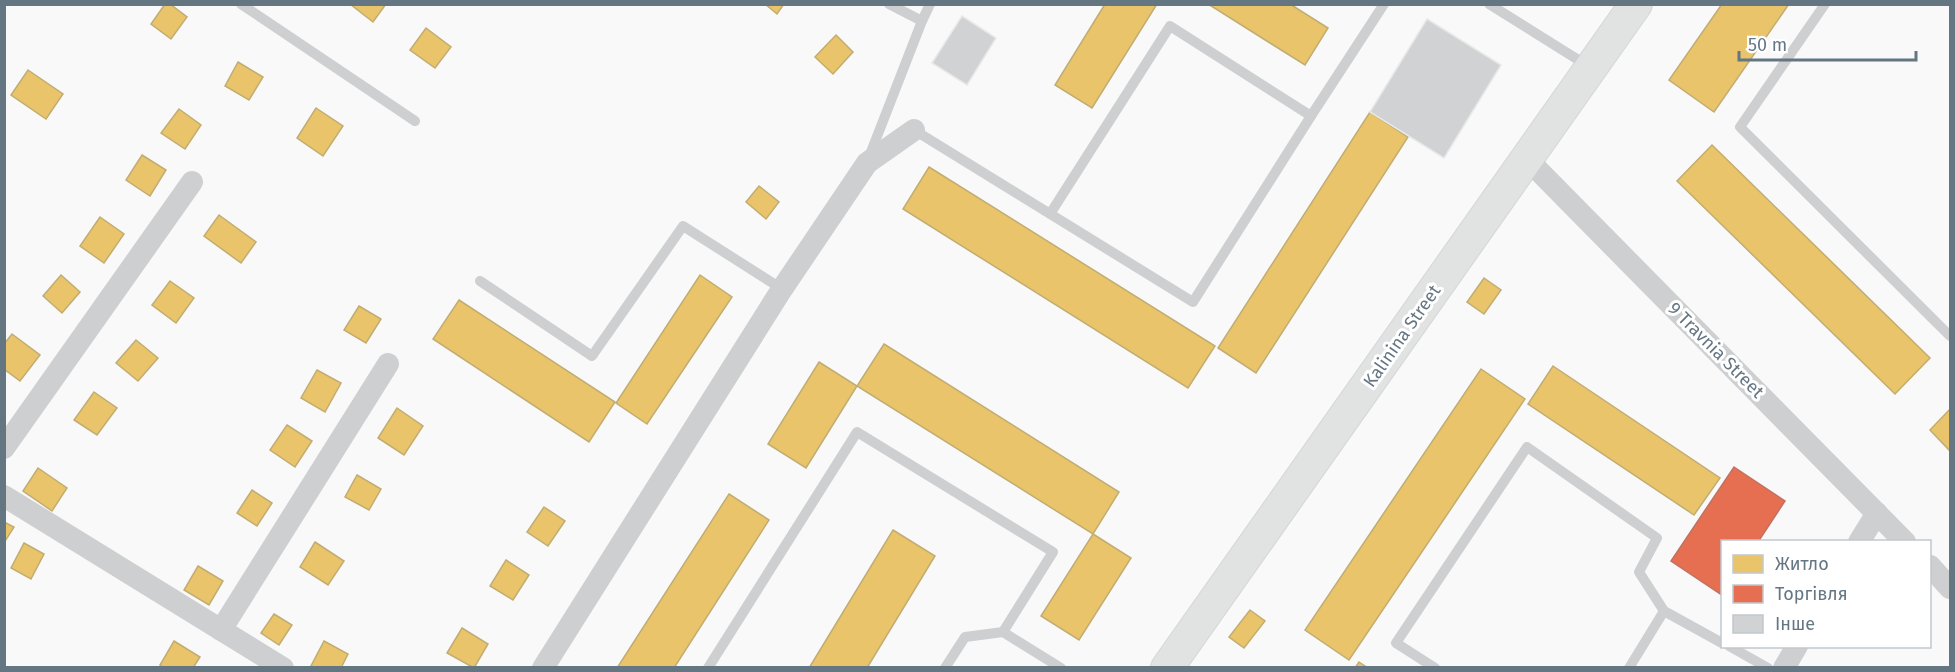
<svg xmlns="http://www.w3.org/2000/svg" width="1955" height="672" viewBox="0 0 1955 672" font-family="'Fira Sans',sans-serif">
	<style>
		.homes { fill: #e9c46a; stroke: #c1ad72; stroke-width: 1.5 }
		.shops { fill: #e76f51; stroke: #c07160; stroke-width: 1.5 }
		.building { fill: #d0d2d3; stroke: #e8e8e8; stroke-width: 1.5 }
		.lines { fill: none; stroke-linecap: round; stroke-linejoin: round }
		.secondary-casing { stroke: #d5d6d7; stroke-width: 34 }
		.lane { stroke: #cecfd0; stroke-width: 10 }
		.street { stroke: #cecfd0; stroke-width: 22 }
		.secondary { stroke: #e1e2e2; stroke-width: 32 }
		.labels { text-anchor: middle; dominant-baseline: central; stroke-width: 6; stroke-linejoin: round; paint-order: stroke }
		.street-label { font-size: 18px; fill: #657683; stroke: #fff }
	</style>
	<rect width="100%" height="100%" fill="#f9f9f9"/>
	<g class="homes">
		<polygon points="165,4 170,4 187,17 171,39 151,24"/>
		<polygon points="350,4 386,4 373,22"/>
		<polygon points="765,4 784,4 777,14"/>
		<polygon points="1105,4 1157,4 1092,108 1055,85"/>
		<polygon points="1208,4 1290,4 1328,28 1305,65"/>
		<polygon points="1722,4 1789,4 1714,112 1669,80"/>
		<polygon points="426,28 451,47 435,68 410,50"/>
		<polygon points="836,35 853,52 833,74 815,57"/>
		<polygon points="238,62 263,77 249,100 225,86"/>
		<polygon points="28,70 63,94 46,119 11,95"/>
		<polygon points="316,108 343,126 323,156 297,138"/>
		<polygon points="179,109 201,125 185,149 161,133"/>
		<polygon points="1370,112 1408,137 1256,373 1218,348"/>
		<polygon points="1712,145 1930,358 1895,394 1677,181"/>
		<polygon points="142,155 166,170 150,196 126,180"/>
		<polygon points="929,167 1215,346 1188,388 903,209"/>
		<polygon points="759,186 779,202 766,219 746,202"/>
		<polygon points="219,215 256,242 241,263 204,236"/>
		<polygon points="100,217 124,234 104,263 80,246"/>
		<polygon points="61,275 80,292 62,313 43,296"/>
		<polygon points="700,275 732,297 647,424 616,403"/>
		<polygon points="1484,278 1501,290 1484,314 1467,302"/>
		<polygon points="170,281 194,298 176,323 152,305"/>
		<polygon points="459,300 615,402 589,442 433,339"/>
		<polygon points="359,306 381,319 366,343 344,330"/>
		<polygon points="12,334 40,355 20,381 4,369 4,344"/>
		<polygon points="136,340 158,358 138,381 116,363"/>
		<polygon points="884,344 1119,492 1093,534 857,386"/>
		<polygon points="819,362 857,386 806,468 768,444"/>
		<polygon points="1553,366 1720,478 1694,515 1528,404"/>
		<polygon points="1481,369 1525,399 1349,660 1305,630"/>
		<polygon points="317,370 341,383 325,412 301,398"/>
		<polygon points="94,392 117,408 97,435 74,420"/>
		<polygon points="397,408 423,426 404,455 378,438"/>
		<polygon points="1950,409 1950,451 1930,430"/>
		<polygon points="287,425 312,441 295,467 270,450"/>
		<polygon points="38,468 67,488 52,511 23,491"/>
		<polygon points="357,475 381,489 369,510 345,497"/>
		<polygon points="252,490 272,503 257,526 237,513"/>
		<polygon points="729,494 769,520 674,668 617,668"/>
		<polygon points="544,507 565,521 548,546 527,532"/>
		<polygon points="4,522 14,527 4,543"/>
		<polygon points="893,530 935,556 867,668 809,668"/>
		<polygon points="1093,534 1131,558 1079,640 1041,616"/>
		<polygon points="315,542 344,561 328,585 300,567"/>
		<polygon points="24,543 44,554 31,579 11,568"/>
		<polygon points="506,560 529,575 513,600 490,586"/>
		<polygon points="198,566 223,581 209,605 184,590"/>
		<polygon points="1250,610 1265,621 1244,648 1229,637"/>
		<polygon points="274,614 292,625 279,645 261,633"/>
		<polygon points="462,628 488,644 474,668 447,653"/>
		<polygon points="174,641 200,657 193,668 164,668 160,665"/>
		<polygon points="324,641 348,654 341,668 315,668 311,666"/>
		<polygon points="1359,662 1368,668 1355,668"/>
	</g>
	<polygon class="shops" points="1734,467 1785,501 1758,542 1722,542 1722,595 1671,561"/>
	<g class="building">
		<polygon points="962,16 996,38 967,85 932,63"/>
		<polygon points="1427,19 1501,65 1444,158 1370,112"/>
	</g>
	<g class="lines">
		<g class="secondary-casing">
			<polyline id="secondary" points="1167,668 1636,4"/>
		</g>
		<g class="lane">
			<polyline points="241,4 415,121"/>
			<polyline points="889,4 922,21"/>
			<polyline points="1489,4 1588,66"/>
			<polyline points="1825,4 1740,127 1950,336"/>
			<polyline points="1311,116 1384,4"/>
			<polyline points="914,130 1193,302 1311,116 1170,26 1050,214"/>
			<polyline points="869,157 922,21 930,4"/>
			<polyline points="480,281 592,356 683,226 782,289"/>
			<polyline points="1729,646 1768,668"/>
			<polyline points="708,668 857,432 1053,552 1003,632"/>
			<polyline points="945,668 965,637 1003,632 1061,668"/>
			<polyline points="1435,668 1396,643 1527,447 1657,538 1639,572 1664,611 1722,643"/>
			<polyline points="1629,668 1664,611"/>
		</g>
		<g class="street">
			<polyline points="1527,159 1905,542"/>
			<polyline points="4,448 192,182"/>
			<polyline points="4,496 283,668"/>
			<polyline points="1859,542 1877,513"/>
			<polyline points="1930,566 1950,588"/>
			<polyline points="221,630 388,364"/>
			<polyline points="543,668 782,289 867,163 914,130"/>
			<polyline points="1784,668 1797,646"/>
		</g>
		<use href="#secondary" class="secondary"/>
	</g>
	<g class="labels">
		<g class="street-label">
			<text transform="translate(1402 336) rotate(-55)">Kalinina Street</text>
			<text transform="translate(1716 350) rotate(45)">9 Travnia Street</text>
		</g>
	</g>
	<rect width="1955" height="672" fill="none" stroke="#657683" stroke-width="12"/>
	<rect x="1721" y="540" width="210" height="108" fill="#ffffff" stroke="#c1c8cd" stroke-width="1.5"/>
	<rect x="1733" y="555" width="30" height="18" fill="#e9c46a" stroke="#c1c8cd" stroke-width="1.5"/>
	<text x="1775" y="570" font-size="18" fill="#657683">Житло</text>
	<rect x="1733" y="585" width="30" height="18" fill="#e76f51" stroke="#c1c8cd" stroke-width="1.5"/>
	<text x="1775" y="600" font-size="18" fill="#657683">Торгівля</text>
	<rect x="1733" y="615" width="30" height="18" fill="#d0d2d3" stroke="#c1c8cd" stroke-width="1.5"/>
	<text x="1775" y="630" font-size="18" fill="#657683">Інше</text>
	<path d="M1739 51v9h177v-9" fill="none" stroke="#657683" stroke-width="3"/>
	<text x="1748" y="51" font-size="18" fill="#657683" stroke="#ffffff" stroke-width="4.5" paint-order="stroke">50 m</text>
</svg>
